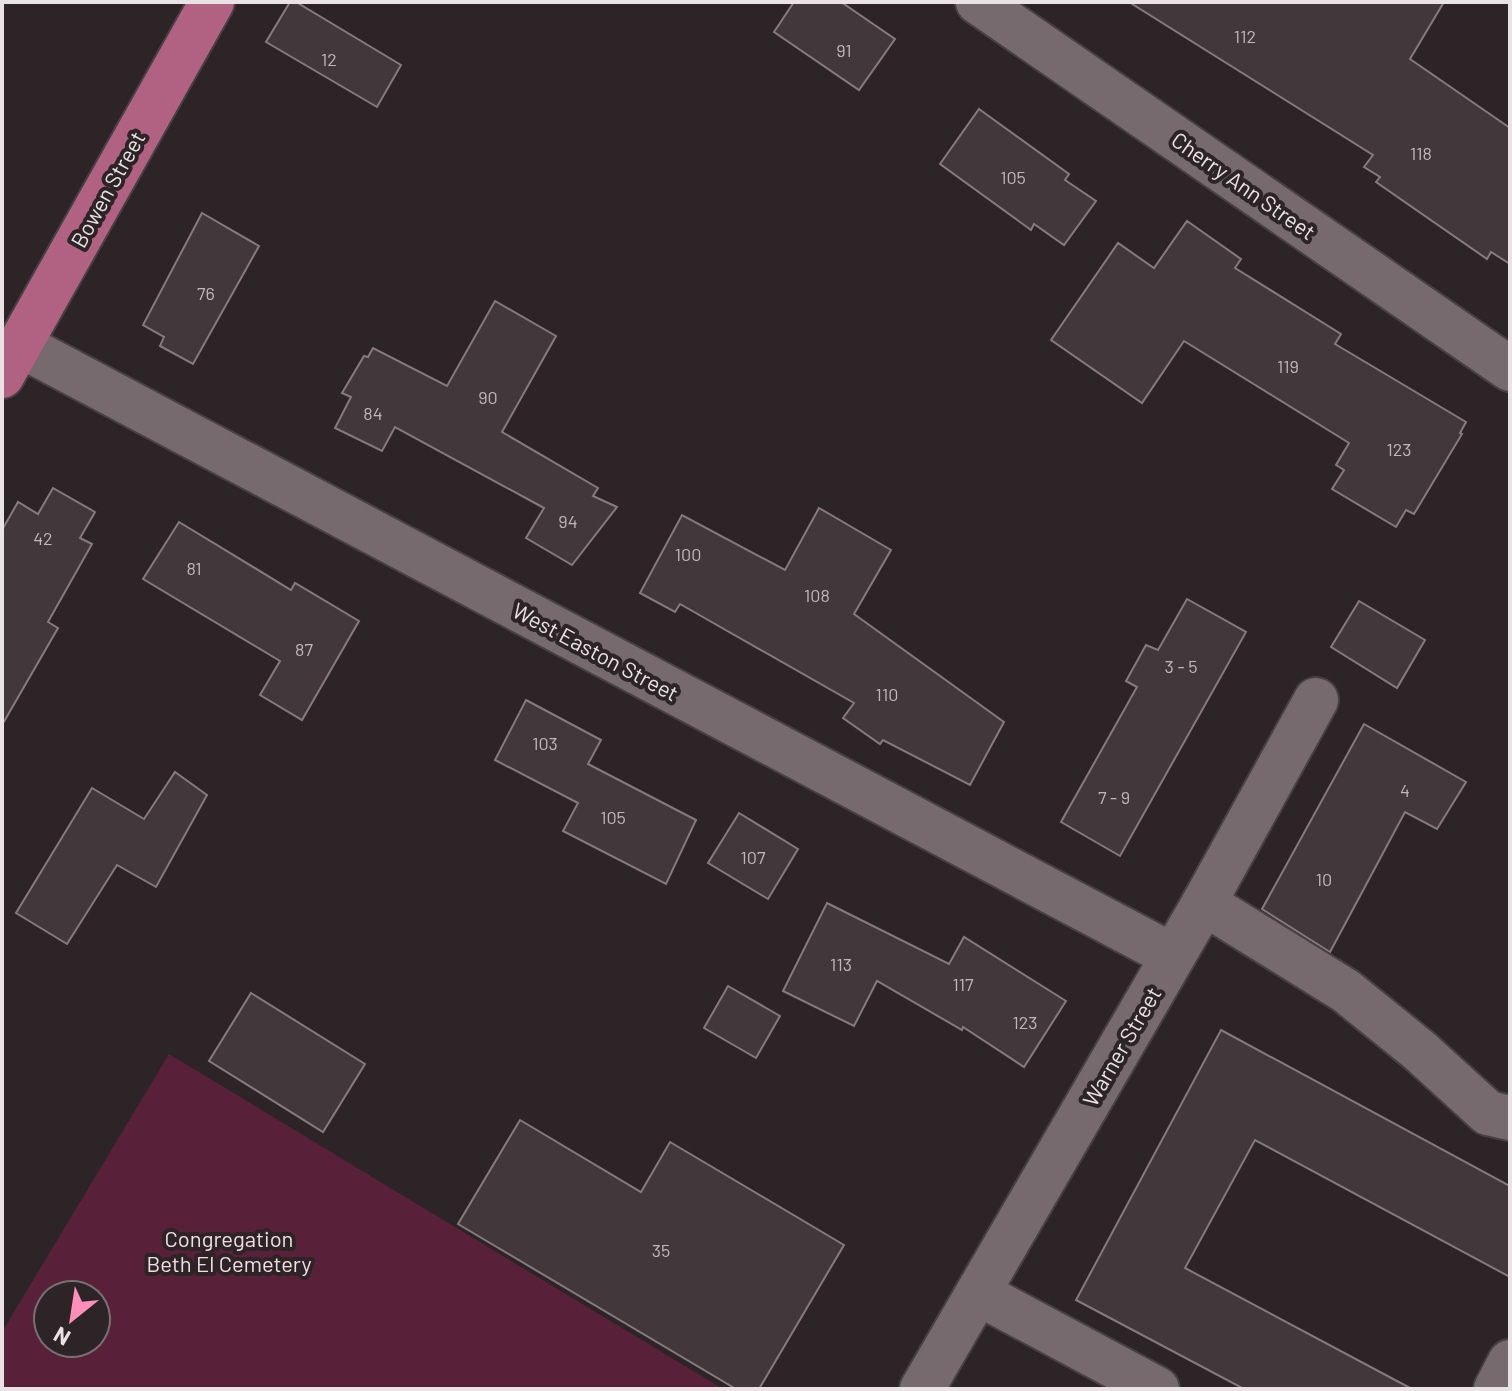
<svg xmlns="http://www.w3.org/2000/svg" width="1512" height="1391" viewBox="0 0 1512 1391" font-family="Barlow,sans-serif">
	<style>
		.green { fill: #582139; fill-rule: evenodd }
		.building { fill: #42373b; stroke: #867a7e; stroke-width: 2 }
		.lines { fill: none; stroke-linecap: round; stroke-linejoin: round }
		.minor-casing { stroke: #484043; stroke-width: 48 }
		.major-casing { stroke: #484043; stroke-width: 48 }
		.minor { stroke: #766a6e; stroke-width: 44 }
		.major { stroke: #b16283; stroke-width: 44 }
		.labels { text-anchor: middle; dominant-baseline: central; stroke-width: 8; stroke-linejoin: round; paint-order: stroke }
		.number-label { font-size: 18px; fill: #bfb8ba }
		.street-label { font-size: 22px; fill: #e9e3e5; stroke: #2d2427 }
		.park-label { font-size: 22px; fill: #f3dde4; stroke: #2d2427 }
	</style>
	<rect width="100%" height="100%" fill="#2d2427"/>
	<path class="green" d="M169 1054 723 1389H2V1332ZM48 1295H96V1343H48Z"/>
	<g class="building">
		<polygon points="290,2 296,2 401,65 377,107 266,42"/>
		<polygon points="794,2 841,2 895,39 859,90 774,32"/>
		<polygon points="1129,2 1444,2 1410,59 1510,128 1510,264 1491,252 1487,259 1376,182 1380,177 1364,167 1373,155"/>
		<polygon points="979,109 1069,174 1065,180 1096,201 1064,245 1034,224 1031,230 940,164"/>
		<polygon points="202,213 259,246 193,364 160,346 164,337 143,325"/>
		<polygon points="1187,221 1241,259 1235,268 1341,334 1335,344 1466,422 1460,433 1462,434 1414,514 1406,510 1396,527 1332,489 1344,470 1336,465 1349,443 1184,341 1142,403 1051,340 1118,243 1154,268"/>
		<polygon points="495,301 556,336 502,432 598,488 593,496 617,507 572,565 526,538 544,508 395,427 382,451 335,428 351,397 342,393 364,356 368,357 373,348 447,386"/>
		<polygon points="53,488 95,512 80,538 92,544 48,622 58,628 2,725 2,530 18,502 38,514"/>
		<polygon points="819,508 891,550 854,614 1004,722 970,785 883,740 880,744 843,718 854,703 680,604 675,612 640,593 682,515 785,570"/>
		<polygon points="179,522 291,590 295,583 359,621 302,720 260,695 280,661 143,579"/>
		<polygon points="1187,599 1246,632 1120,856 1061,822 1137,687 1126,681 1146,645 1158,650"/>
		<polygon points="1359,601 1425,640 1397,688 1331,647"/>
		<polygon points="526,700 601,740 588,764 696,820 666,884 563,831 578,803 495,760"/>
		<polygon points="1364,724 1466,782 1437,829 1405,812 1330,952 1262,909"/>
		<polygon points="175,772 207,795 156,887 117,865 67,944 16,913 92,788 144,819"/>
		<polygon points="739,813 798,849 768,899 708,863"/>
		<polygon points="827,903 949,964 964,937 1066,1001 1024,1067 963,1027 962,1030 877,981 854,1026 783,991"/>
		<polygon points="728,986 780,1016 756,1058 704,1028"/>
		<polygon points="251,993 365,1064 323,1132 209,1061"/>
		<polygon points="1221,1030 1510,1186 1510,1277 1255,1140 1185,1268 1412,1389 1244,1389 1076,1300"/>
		<polygon points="520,1120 641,1192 670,1142 844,1245 759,1389 736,1389 458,1224"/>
	</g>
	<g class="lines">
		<g class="minor-casing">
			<g id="minor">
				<polyline points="978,2 1510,369"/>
				<polyline points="20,345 1173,956"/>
				<polyline points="1204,903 1346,991 1420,1051 1488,1113 1510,1118"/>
				<polyline points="978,1293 1157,1389"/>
				<polyline points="922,1389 1204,903 1316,700"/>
				<polyline points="1496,1389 1510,1362"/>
			</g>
		</g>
		<g class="major-casing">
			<polyline id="major" points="2,376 212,2"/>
		</g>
		<use href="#minor" class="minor"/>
		<use href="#major" class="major"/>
	</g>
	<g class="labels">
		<g class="number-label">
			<text x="1245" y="36">112</text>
			<text x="844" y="50">91</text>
			<text x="329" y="59">12</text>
			<text x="1421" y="153">118</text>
			<text x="1013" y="177">105</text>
			<text x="206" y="293">76</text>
			<text x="1288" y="366">119</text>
			<text x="488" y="397">90</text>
			<text x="373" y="413">84</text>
			<text x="1399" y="449">123</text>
			<text x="568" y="521">94</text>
			<text x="43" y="538">42</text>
			<text x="688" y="554">100</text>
			<text x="194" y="568">81</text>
			<text x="817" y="595">108</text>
			<text x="304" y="649">87</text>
			<text x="1181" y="666">3 - 5</text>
			<text x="887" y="694">110</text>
			<text x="545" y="743">103</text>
			<text x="1405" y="790">4</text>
			<text x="1114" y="797">7 - 9</text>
			<text x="613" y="817">105</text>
			<text x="753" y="857">107</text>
			<text x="1324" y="879">10</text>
			<text x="841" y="964">113</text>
			<text x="963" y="984">117</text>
			<text x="1025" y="1022">123</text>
			<text x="661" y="1250">35</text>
		</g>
		<g class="street-label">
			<text transform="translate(1244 185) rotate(35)">Cherry Ann Street</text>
			<text transform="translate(107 189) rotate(-61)">Bowen Street</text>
			<text transform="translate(596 651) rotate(28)">West Easton Street</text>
			<text transform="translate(1121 1046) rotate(-60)">Warner Street</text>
		</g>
		<g class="park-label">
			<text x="229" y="1238">Congregation<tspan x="229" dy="25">Beth El Cemetery</tspan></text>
		</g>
	</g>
	<rect width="1512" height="1391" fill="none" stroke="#e9e3e5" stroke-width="8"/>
	<g transform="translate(72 1319) rotate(210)"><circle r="38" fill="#2d2427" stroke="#787073" stroke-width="2"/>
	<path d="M0-6L14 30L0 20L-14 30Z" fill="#ff8eba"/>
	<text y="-12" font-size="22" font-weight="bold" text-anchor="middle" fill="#e9e3e5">N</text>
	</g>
</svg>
